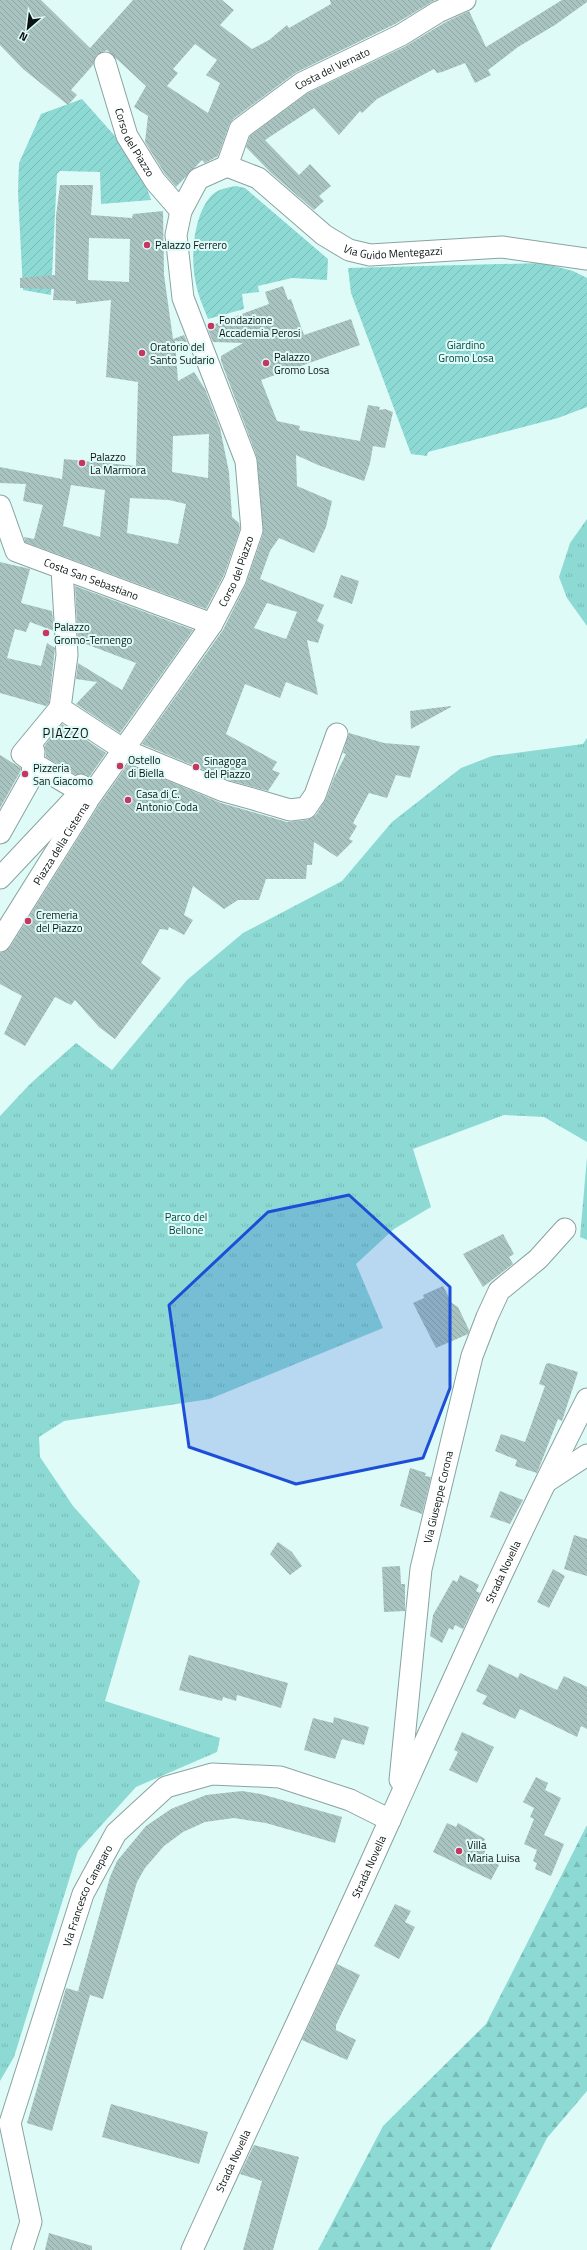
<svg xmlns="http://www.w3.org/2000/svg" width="587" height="2250" viewBox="0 0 587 2250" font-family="'Titillium Web',sans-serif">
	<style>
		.grass { fill: url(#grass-tufts) }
		.forest { fill: url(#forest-firs) }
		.garden { fill: url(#garden-furrows) }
		.building { fill: url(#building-back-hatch); fill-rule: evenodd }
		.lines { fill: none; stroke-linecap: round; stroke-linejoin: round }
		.street-casing { stroke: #8aa3a1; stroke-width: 23 }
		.street { stroke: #fff; stroke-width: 21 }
		.marked { fill: #1d4ed8; fill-opacity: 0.2; stroke: #1d4ed8; stroke-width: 3; stroke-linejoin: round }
		.poi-dot { fill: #c6375f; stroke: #dffbf8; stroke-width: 1.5 }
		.labels { text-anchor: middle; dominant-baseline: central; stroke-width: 4; stroke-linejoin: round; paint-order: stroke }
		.street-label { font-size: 11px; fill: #091312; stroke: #dffbf8 }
		.poi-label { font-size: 11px; fill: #091312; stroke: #dffbf8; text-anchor: start }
		.park-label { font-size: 11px; fill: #004642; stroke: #dffbf8 }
		.quarter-label { font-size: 13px; letter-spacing: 1px; fill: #091312; stroke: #dffbf8 }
	</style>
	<defs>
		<pattern id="grass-tufts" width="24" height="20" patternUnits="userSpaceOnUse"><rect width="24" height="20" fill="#8ddad4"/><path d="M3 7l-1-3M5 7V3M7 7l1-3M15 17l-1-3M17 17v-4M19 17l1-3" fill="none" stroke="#78bab5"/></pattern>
		<pattern id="forest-firs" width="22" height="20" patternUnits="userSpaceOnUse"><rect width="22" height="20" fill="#8ddad4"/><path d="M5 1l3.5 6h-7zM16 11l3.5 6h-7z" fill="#78bab5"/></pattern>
		<pattern id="garden-furrows" width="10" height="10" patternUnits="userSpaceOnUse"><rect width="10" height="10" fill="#8ddad4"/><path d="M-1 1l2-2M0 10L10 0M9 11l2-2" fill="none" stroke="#78bab5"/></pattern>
		<pattern id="building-back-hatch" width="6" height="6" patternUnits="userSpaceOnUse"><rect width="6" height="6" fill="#a8c3c0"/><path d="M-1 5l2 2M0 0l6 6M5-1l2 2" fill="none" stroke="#8fa7a4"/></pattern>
	</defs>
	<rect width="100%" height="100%" fill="#dffbf8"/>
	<g class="grass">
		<polygon points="587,519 587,626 567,598 559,577 570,543"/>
		<polygon points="587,738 587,1142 544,1117 504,1115 413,1149 431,1207 394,1229 356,1264 383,1328 210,1399 64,1421 39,1437 40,1457 73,1506 140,1581 105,1701 220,1738 217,1752 136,1787 78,1851 14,2057 0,2081 0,1116 30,1084 76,1043 112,1070 187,980 243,933 342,881 392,822 461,768 492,756 583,744"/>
		<polygon points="587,1157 587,1240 580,1237"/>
	</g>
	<polygon class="forest" points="587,1825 587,2091 547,2138 490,2250 318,2250 383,2126 486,2024"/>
	<g class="garden">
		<polygon points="82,99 138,162 151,200 101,204 100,172 60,171 57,174 51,295 23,290 18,193 19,163 41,114"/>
		<path d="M236 186 245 188 328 259 327 280 292 278 258 286 259 292 242 294 244 309 208 319C204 308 198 296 196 284 190 259 193 213 213 194 219 189 229 187 236 186Z"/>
		<polygon points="543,263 573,271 587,278 587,407 558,418 428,452 427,456 411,454 351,293 348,268"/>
	</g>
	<g class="building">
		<path d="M0 0H41L90 48 133 0H222L234 10 220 25 252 49 269 40 287 25 289 28 331 4 330 0H435L395 24 295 73 233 119 229 125 218 156 205 163 202 160 176 187 165 174 145 142 148 116 134 107 146 86 107 50 96 55 93 65 71 90 77 95 68 105 23 69 0 45ZM195 44 217 60 206 75 220 83 208 113 167 86 178 73 173 69Z"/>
		<polygon points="562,0 587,0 587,2 555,25 518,47 488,70 491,75 475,83 465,63 442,72 437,73 434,69 377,99 362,113 360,111 339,135 314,108 265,140 299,175 310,164 331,186 319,196 324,201 314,210 270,172 246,147 250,136 308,93 406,46 444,23 469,11 486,47"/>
		<path d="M60 185H93L91 215 132 218 133 214 163 211 164 275 173 339 184 335 187 342 175 341 178 381 194 372 205 389 220 428 229 472 232 517 239 523 240 529 224 575 206 609 25 542 24 537 34 539 43 505 23 501 26 484 0 483V467L62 479 64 459 136 466 138 382 106 377 111 300 76 304V301L53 300 54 289 20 288V278L55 275 56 216ZM89 238 130 239 129 282 88 280ZM209 434 208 478 172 472 173 436ZM71 485 105 490 100 537 63 526ZM130 498 169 500 186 504 178 544 127 533Z"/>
		<path d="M283 286 288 300 291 299 304 335 351 319 360 345 261 380 277 421 300 426 299 430 360 441 368 405 380 407 379 410 385 409 393 412 385 448 373 446 370 463 364 481 318 465 296 455 297 486 332 501 326 527 314 553 279 538 270 551 260 579 324 605 317 621 324 625 318 643 307 640 318 695 286 682 280 698 245 684 226 734 277 762 272 770 280 773 268 791 228 780 142 744 223 630 246 584 263 534 257 457 221 361V356L243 343 213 342 207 327 269 304 265 292ZM267 603 297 612 286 639 254 628Z"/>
		<polygon points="0,562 30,569 21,603 52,611 54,631 30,622 26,632 15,629 7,658 41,666 47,643 55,648 49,703 46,706 0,693"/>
		<polygon points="341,575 359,581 352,604 333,597"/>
		<polygon points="75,586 193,630 120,733 76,704 97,682 76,679 78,663 122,690 136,663 78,641"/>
		<polygon points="451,706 451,707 411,729 410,711"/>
		<polygon points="62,724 106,753 89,777 86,774 76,775 46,757 45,745"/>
		<polygon points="349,733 384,743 420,746 410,778 396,775 387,798 369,793 353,823 357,826 349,839 353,841 337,857 314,842 312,865 307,865 306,879 266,879 259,900 238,900 224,909 193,886 184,915 193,920 184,935 169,927 168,930 160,929 141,963 161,978 115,1039 99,1027 75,1000 71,1005 55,997 25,1046 4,1034 22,996 0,984 0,953 10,947 99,805 128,764 221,803 287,822 307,820 316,815 326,799 334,778 346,754 343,753"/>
		<polygon points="0,755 21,768 20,772 0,808"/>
		<polygon points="503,1234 514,1254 509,1257 513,1264 483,1287 463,1254"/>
		<polygon points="443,1286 452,1303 458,1307 469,1330 468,1334 436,1348 413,1303 424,1298 423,1295"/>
		<polygon points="549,1363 578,1372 562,1421 558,1419 537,1473 515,1466 517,1460 495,1451 501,1434 525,1442 545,1386 539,1384 546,1364"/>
		<polygon points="410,1468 426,1473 425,1476 431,1477 422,1514 400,1506"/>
		<polygon points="500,1491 523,1500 510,1524 490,1517"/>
		<polygon points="574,1535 587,1539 587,1576 564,1569"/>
		<polygon points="278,1542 292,1552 302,1566 290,1575 270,1554"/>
		<polygon points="400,1566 401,1584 405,1584 405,1611 384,1612 382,1567"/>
		<polygon points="553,1569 565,1576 549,1608 537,1602"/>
		<polygon points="460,1575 479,1585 476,1591 480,1593 463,1629 455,1625 453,1630 449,1628 442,1643 430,1636 433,1615 453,1580 457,1582"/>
		<polygon points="189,1655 288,1683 281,1708 237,1695 236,1701 223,1697 222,1701 179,1690"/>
		<polygon points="489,1664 518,1678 520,1673 557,1690 564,1676 587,1687 587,1729 581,1726 577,1737 520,1709 515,1719 482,1704 487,1696 476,1691"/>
		<polygon points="334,1717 369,1727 364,1745 342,1739 335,1759 304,1750 313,1718 333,1723"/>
		<polygon points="462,1732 494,1747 477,1783 449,1770 458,1752 454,1750"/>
		<polygon points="536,1777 548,1783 545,1790 561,1798 544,1835 564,1844 551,1876 535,1869 537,1863 533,1861 537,1850 524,1844 534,1819 530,1817 534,1808 523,1802"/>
		<polygon points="242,1791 261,1794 342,1817 335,1843 266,1823 234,1818 205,1822 183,1832 164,1846 145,1868 137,1882 103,1999 90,1995 52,2131 27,2123 66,1988 80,1992 78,1991 110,1877 117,1861 146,1826 171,1809 206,1795"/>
		<polygon points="447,1823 456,1827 458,1823 485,1839 481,1847 486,1850 482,1857 499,1865 491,1880 433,1852"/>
		<polygon points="395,1904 411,1911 405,1922 415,1927 399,1959 374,1946"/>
		<polygon points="337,1964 360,1975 336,2025 336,2030 356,2040 347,2060 302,2040"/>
		<polygon points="111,2104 208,2132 199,2164 102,2137"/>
		<polygon points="254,2145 299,2157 273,2250 243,2250 262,2181 240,2174"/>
		<polygon points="49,2233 92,2246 92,2250 45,2250"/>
	</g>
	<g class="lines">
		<g class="street-casing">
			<g id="street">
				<path id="s1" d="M105 63 127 136 155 181 181 211"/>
				<path id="s2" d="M227 166 258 178 324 235 349 250 370 255 502 247 587 259"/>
				<path id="s3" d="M227 166 240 129 302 83 401 35 438 12 465 0"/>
				<path id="s4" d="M0 506 16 551 212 624"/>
				<polyline points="62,569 67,655 60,708 124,750 175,771 224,791 253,799 290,810 306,808 315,795 337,734"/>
				<path id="s5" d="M60 708 22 754 38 766 90 797 212 624 235 580 252 530 246 461 183 298 176 235 181 211 198 179 227 166"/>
				<polyline points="0,833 32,776 34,751"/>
				<polyline points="0,878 81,792"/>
				<path id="s6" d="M0 941 87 802 89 796 81 785"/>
				<polyline points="546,1482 587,1455"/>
				<path id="s7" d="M400 1780 421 1569 472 1356 487 1317 499 1291 538 1259 565 1229"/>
				<path id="s8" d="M22 2250 31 2222 10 2123 83 1894 116 1833 166 1787 212 1774 280 1777 350 1800 390 1820"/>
				<path id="s9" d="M192 2250C257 2107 325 1965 389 1822 453 1680 516 1538 587 1399"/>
			</g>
		</g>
		<use href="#street" class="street"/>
	</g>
	<path class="marked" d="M349 1195 450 1287V1388L423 1458 296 1484 189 1447 169 1305 268 1212Z"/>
	<g class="poi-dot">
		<circle cx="147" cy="245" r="4"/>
		<circle cx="211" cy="326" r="4"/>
		<circle cx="142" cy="353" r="4"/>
		<circle cx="266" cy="363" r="4"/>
		<circle cx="82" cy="463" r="4"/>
		<circle cx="46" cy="633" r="4"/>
		<circle cx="120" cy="766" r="4"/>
		<circle cx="196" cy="767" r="4"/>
		<circle cx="25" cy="774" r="4"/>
		<circle cx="128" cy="800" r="4"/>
		<circle cx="28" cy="921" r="4"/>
		<circle cx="459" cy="1851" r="4"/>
	</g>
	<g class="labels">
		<g class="street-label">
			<text stroke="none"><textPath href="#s3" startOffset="150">Costa del Vernato</textPath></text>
			<text stroke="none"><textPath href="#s1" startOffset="85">Corso del Piazzo</textPath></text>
			<text stroke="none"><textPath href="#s2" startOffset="194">Via Guido Mentegazzi</textPath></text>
			<text stroke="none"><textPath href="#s5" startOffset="410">Corso del Piazzo</textPath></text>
			<text stroke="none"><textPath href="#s4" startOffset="128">Costa San Sebastiano</textPath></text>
			<text stroke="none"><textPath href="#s6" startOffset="115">Piazza della Cisterna</textPath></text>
			<text stroke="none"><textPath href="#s7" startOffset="286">Via Giuseppe Corona</textPath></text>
			<text stroke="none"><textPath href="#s9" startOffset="746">Strada Novella</textPath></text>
			<text stroke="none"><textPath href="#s9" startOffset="422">Strada Novella</textPath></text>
			<text stroke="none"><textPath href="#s8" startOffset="371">Via Francesco Caneparo</textPath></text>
			<text stroke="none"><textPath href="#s9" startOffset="98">Strada Novella</textPath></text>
		</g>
		<g class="poi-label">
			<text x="155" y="245">Palazzo Ferrero</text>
			<text x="219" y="320">Fondazione<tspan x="219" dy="13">Accademia Perosi</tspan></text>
			<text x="150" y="347">Oratorio del<tspan x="150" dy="13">Santo Sudario</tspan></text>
			<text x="274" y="357">Palazzo<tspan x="274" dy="13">Gromo Losa</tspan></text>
			<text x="90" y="457">Palazzo<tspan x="90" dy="13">La Marmora</tspan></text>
			<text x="54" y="627">Palazzo<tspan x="54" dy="13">Gromo-Ternengo</tspan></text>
			<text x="128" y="760">Ostello<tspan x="128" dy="13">di Biella</tspan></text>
			<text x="204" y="761">Sinagoga<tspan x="204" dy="13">del Piazzo</tspan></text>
			<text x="33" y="768">Pizzeria<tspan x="33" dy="13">San Giacomo</tspan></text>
			<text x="136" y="794">Casa di C.<tspan x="136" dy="13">Antonio Coda</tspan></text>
			<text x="36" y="915">Cremeria<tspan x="36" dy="13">del Piazzo</tspan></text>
			<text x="467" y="1845">Villa<tspan x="467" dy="13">Maria Luisa</tspan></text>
		</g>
		<g class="park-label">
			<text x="466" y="345">Giardino<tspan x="466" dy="13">Gromo Losa</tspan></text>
			<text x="186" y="1217">Parco del<tspan x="186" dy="13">Bellone</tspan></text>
		</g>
		<g class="quarter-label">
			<text x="66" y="733">PIAZZO</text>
		</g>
	</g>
	<g transform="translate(28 28) rotate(208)" stroke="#dffbf8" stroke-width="3" paint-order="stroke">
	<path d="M0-3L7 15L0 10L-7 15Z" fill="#091312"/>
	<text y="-6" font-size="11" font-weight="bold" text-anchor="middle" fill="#091312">N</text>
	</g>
</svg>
